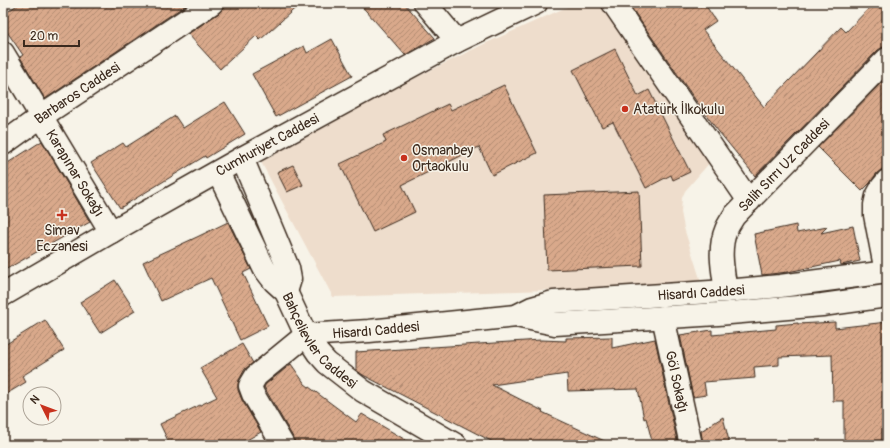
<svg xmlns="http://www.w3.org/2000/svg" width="890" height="448" viewBox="0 0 890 448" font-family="Pangolin,sans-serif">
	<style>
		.built { fill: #edc }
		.building { fill: url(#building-hatch); stroke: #3b2a1e }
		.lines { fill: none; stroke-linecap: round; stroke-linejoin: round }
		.street-casing { stroke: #3b2a1e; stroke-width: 25 }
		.secondary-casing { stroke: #3b2a1e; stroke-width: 25 }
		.street { stroke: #f7f3e8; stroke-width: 22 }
		.secondary { stroke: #f7f3e8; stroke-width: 22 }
		.poi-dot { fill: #c8321e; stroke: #f7f3e8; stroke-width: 1.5 }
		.labels { text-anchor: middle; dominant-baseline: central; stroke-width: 3; stroke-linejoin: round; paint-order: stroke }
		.street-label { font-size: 14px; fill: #3b2a1e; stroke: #f7f3e8 }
		.poi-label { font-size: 14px; fill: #3b2a1e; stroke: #f7f3e8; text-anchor: start }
	</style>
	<defs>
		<pattern id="building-hatch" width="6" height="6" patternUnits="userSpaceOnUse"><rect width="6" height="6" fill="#d9a98b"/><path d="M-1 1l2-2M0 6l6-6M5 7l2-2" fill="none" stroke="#b18a71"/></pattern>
	</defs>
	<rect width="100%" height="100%" fill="#f7f3e8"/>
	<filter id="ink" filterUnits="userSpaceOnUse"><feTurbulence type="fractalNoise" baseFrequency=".025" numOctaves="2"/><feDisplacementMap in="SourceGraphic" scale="8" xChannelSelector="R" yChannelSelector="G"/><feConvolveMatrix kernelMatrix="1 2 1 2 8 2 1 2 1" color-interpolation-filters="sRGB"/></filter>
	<g filter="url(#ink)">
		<polygon class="built" points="576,3 600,3 711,161 685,191 682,198 681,212 684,228 702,285 333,297 261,162 380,95 484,44"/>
		<g class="building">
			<polygon points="20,3 189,3 45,99 20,57 23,55 3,26 3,15"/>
			<polygon points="224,3 301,3 260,40 256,36 220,69 188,34 219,13 223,9"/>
			<polygon points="359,3 404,3 435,38 405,55"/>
			<polygon points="628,3 704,3 716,21 703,30 764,107 841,27 846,32 874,3 887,3 887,47 883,47 878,50 755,176 715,127 694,98"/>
			<polygon points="332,39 352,76 276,117 252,74 304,46 307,53"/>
			<polygon points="615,49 638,96 649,90 690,172 673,180 671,175 646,188 613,122 602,127 573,70"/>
			<polygon points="887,77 887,166 877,173 870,183 862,191 818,147"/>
			<polygon points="504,85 537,153 492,175 479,147 402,185 415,212 373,232 340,164 386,142 383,135 448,104 451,110"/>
			<polygon points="225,102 245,134 206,158 205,156 120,208 91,163 123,143 126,147 175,116 183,128"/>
			<polygon points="42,141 90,222 3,271 3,166"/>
			<polygon points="293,165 303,185 287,192 277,172"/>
			<polygon points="639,191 642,266 547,270 544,195"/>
			<polygon points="228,222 251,269 243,273 268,326 240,340 211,278 161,301 143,262 197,237"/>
			<polygon points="796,225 797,233 827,227 821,233 853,226 860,261 841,265 840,261 788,272 762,275 754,234"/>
			<polygon points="115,280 135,311 100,333 80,302"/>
			<polygon points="45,320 64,350 22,376 26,382 3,396 3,346"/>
			<polygon points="835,322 835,328 887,322 887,445 844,445 844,401 833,401 832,355 779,357 779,365 754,367 755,378 704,382 706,395 693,397 680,335 712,330 712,335 776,329 776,325 798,323 798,324"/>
			<polygon points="612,337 612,348 655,339 678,445 653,445 646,418 644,419 638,389 568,391 567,374 492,385 543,411 542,412 613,445 499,445 363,375 356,370 356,352 541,340 566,341 566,338"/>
			<polygon points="242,344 253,363 245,369 239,380 238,385 238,390 242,400 261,432 238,445 170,445 160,424 217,397 200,368"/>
			<polygon points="291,364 305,384 356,422 362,414 414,445 296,445 294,439 264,387 266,384"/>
			<polygon points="723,417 730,445 703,445 701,431"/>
		</g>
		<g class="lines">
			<g class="street-casing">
				<g id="street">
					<polyline points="613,3 749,201"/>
					<path id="s1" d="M3 53 111 232"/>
					<path id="s2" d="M663 317 691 445"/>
					<polyline points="283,445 253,394 250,386 256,376 306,335"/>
				</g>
			</g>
			<g class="secondary-casing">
				<g id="secondary">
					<polyline points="425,3 457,41"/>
					<path id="s3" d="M3 144 42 116 212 3"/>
					<polyline points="242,158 288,268 290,279 286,292"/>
					<path id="s4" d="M218 172 264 268 274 281 286 292 306 335 318 353 327 363 363 391 456 445"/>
					<polyline points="886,272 875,215 875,205 877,196 882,187 887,181"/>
					<path id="s5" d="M726 291C723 271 718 249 726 230 728 225 731 221 734 216L887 59"/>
					<path id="s6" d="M3 295 111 232 242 158 457 41 536 3"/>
					<polyline points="516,316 555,324 718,314 822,305 887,296"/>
					<path id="s7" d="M306 335 369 331 516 316 532 308 553 302 726 291 780 286 887 272"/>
				</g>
			</g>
			<use href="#street" class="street"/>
			<use href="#secondary" class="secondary"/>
		</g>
	</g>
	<g class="poi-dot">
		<circle cx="625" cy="109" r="4"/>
		<circle cx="404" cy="158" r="4"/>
		<path d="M60 209h4v4h4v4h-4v4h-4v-4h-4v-4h4z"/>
	</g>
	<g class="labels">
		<g class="street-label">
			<text stroke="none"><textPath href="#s3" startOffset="90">Barbaros Caddesi</textPath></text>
			<text stroke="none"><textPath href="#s6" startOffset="304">Cumhuriyet Caddesi</textPath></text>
			<text stroke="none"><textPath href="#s5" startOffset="149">Salih Sırrı Uz Caddesi</textPath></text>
			<text stroke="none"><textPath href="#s1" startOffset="140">Karapınar Sokağı</textPath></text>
			<text stroke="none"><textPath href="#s7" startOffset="399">Hisardı Caddesi</textPath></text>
			<text stroke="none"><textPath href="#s7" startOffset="70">Hisardı Caddesi</textPath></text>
			<text stroke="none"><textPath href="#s4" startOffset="199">Bahçelievler Caddesi</textPath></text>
			<text stroke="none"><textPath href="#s2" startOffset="66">Göl Sokağı</textPath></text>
		</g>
		<g class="poi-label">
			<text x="633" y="109">Atatürk İlkokulu</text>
			<text x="412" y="150">Osmanbey<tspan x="412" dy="16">Ortaokulu</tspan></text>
			<text x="62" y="230" text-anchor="middle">Simav<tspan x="62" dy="16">Eczanesi</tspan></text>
		</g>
	</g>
	<rect width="890" height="448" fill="none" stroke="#f7f3e8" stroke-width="16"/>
	<rect x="8" y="8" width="874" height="432" fill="none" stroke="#3b2a1e" stroke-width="1.5" filter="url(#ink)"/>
	<g transform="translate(42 406) rotate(312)"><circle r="19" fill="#f7f3e8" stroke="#aca397"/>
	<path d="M0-3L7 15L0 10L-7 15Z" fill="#c8321e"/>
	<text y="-6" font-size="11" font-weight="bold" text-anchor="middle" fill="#3b2a1e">N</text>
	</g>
	<path d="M24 40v6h55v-6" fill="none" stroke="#3b2a1e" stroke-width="2"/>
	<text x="30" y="40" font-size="12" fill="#3b2a1e" stroke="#f7f3e8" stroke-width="3" paint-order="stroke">20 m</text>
</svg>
